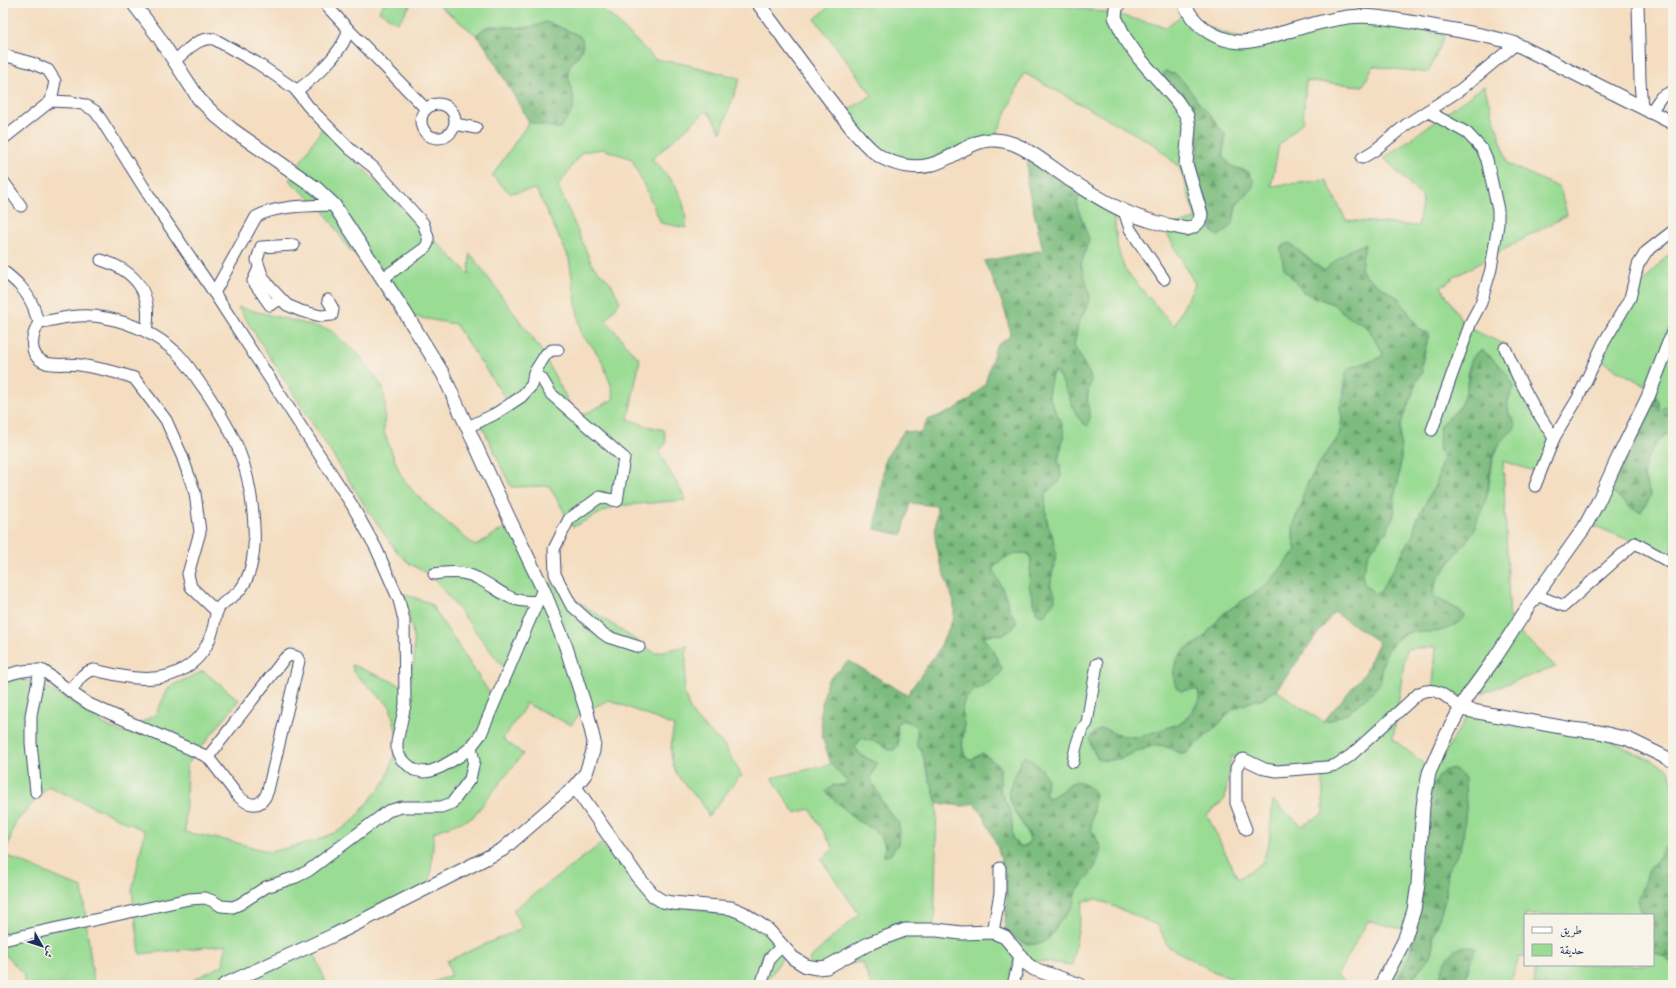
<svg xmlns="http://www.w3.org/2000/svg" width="1676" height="988" viewBox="0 0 1676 988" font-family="'IM FELL DW Pica',Amiri,serif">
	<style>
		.green { fill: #9adc94; stroke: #5a8679; fill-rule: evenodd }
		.forest { fill: url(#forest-firs); stroke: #4b766e }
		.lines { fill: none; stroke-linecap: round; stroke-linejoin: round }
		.minor-casing { stroke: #3c496d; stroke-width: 13 }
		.tertiary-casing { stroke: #3c496d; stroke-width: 15 }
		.minor { stroke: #fff; stroke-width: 11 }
		.tertiary { stroke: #fff; stroke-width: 13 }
	</style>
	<defs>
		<pattern id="forest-firs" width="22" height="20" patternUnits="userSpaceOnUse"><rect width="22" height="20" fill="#7bbc7e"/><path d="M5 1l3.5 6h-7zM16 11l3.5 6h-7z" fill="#64996a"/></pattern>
	</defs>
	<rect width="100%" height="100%" fill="#f7f3e8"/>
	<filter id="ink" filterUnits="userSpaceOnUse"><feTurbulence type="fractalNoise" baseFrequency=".025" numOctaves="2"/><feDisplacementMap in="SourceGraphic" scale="8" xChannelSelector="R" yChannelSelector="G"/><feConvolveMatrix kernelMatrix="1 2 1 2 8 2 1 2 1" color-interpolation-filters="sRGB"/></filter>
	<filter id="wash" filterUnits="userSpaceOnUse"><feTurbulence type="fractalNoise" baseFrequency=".012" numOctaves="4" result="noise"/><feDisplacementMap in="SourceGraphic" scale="16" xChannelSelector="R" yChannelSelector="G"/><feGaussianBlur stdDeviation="0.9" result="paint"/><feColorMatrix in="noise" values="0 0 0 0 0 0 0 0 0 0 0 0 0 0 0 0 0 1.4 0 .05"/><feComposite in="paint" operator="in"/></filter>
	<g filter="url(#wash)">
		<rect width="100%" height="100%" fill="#f4ddc0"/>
		<g class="green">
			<polygon points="384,3 412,3 398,23 379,11"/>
			<path d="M436 3H595L612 17 655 59 684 64 740 78 721 132 710 114 706 111 652 159C674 182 686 194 686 228L661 223 632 159 603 149 582 152 558 186 591 262 594 267 611 283 620 302 606 320 633 353 640 359 628 419 647 426 664 430 666 443 659 452 686 500 614 506 573 527 549 486 511 487 479 419 512 408 455 324 404 315 371 275 362 261 349 249 324 211 289 180 322 128 469 274 470 253 541 350 577 418 614 399 611 385 601 359 592 346 581 334 569 258 536 189 510 193 492 176 529 122 555 128H560C575 109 576 105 570 83 569 79 567 75 568 71 570 60 582 56 583 44L578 36 574 33 552 24 524 28 492 26 486 27 476 35Z"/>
			<path d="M833 3H1041L1111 13 1166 27 1186 12 1202 25 1239 38 1368 17 1445 35 1428 73 1373 66 1363 86 1306 81 1303 122 1279 145 1271 186 1326 180 1346 220 1418 226 1423 198 1384 158 1484 86 1508 164 1560 188 1567 215 1456 276 1441 287 1466 327 1506 345 1520 381 1559 441 1537 472 1503 461 1510 624 1556 667 1466 698 1433 685 1436 647 1406 649 1393 739 1433 771 1469 714 1605 738 1669 769 1673 786V842L1669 843 1665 847 1646 875 1638 901 1641 907V915H1525V957L1520 956 1509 985H1464L1471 958 1448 959 1441 973 1439 985H1407L1430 956 1433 946V936L1446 897 1447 872 1462 845 1466 808 1464 778 1436 781 1432 786 1416 929 1411 951 1408 961 1403 971 1392 985H1387L1400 962 1407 930 1368 921 1337 976 1350 985H1237L1232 979 1215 972 1167 946 1159 926 1097 899 1083 901 1072 965 1026 960 1018 985H871L862 962 813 970 809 959 859 914 821 859 834 849 810 809 795 813 772 778 831 764 845 778 848 783 842 786 833 785C837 794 841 806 848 813 862 827 890 830 884 856L890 855 898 844 899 824 886 808 872 782 871 777 877 763 862 756 855 747 861 738 880 743 888 750 898 745 897 724 901 720 912 723 917 728 925 765 937 803 934 935 1004 930 1026 944 1042 943 1053 933 1057 924 1073 905 1076 891 1080 887 1094 868 1099 843 1091 829 1088 787C1066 773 1068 793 1048 798L1029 759 1024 756 1020 760C1020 771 1010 781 1009 792 1007 804 1026 826 1030 840L1026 846 1020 847 1013 840 1011 812 1000 791V780L976 756 973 759H968C960 748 963 742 964 730 964 721 960 710 964 702 971 686 998 684 1002 668L989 644 984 640V636C1000 631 1002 641 1016 624V620L1010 611 1005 595 993 569C999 559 1017 550 1028 554L1031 559 1029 586 1037 613 1055 595C1046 584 1054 573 1055 560 1056 538 1042 519 1045 496 1046 492 1057 482 1061 478L1060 466 1058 461C1059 453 1064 442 1063 434 1061 413 1037 393 1055 371 1069 386 1072 407 1083 424L1087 405 1090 375 1074 346 1078 323 1084 313 1090 295 1081 265 1089 239 1077 206 1078 196 1082 188 1113 209 1118 249 1125 270 1174 326 1195 284 1164 228 1196 219 1180 168 1155 145 1024 73 996 136 941 162H891L843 113 872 95 815 19ZM1166 71 1171 74H1175L1183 81 1199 103 1210 114 1218 127 1225 133V143L1223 152 1225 159 1233 167 1249 172 1252 188 1236 206 1233 222 1214 234 1205 212 1195 169 1199 147 1197 134ZM1289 243 1324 271C1336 260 1348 249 1364 245L1361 268 1365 276 1398 298 1420 330 1429 334 1421 366 1422 372 1416 382 1412 395 1403 417 1400 429 1401 457 1398 482 1395 492 1394 515 1386 532 1369 553 1362 573 1364 584 1375 594 1380 592 1413 535 1421 512 1438 479 1441 466 1442 456 1439 449 1444 421 1459 408 1466 393 1469 366 1482 350C1495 361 1507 372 1514 387 1510 397 1503 408 1513 418L1511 432C1488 449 1493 478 1485 502 1482 511 1476 518 1476 528L1438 578 1433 590 1434 597 1461 611C1456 617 1450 626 1444 629 1434 633 1425 631 1416 631 1393 634 1380 658 1381 680 1368 696 1355 711 1335 719 1331 720 1327 721 1323 722L1276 690 1261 700H1255L1233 709 1214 729 1185 754 1161 745 1150 746 1119 759 1095 755 1090 743C1093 739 1095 732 1100 730 1105 727 1107 731 1111 733 1118 736 1133 737 1140 737L1182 723 1200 700 1198 690 1192 689 1181 691 1176 687 1174 672 1176 660 1201 640 1224 613 1267 585 1296 550 1293 539 1295 519 1303 503 1302 498 1308 482 1319 464 1339 436 1342 419 1340 407 1344 396 1343 390 1344 384 1353 366C1363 365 1378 361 1384 354L1369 329 1360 322 1350 318 1333 304 1309 295ZM1231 756 1263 770 1323 765V814L1302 826 1273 801 1269 843 1262 863 1238 879 1207 815 1225 799Z"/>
			<path d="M1673 252V402L1659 412 1660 406 1651 389 1598 359C1615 331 1647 268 1673 252Z"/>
			<path d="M238 307 330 330 360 356 383 388 385 403 384 432 401 476 412 490 431 509 475 546 511 524 542 577 655 653 687 646 684 692 688 705 695 718 724 745 742 776 738 778 708 817C707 809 703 805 698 799 693 793 688 788 683 782 668 766 670 747 674 726L610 700 580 713 571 725 525 703 524 708 503 739 523 754 472 818 434 832 430 883 313 950 327 985H183L223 965 226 945 140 954 132 891 145 831 48 786 15 823 5 855 82 888 94 985H25L24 975 3 952 4 679C14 680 26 679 35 682 67 693 91 721 123 733L156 714 169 687 203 671 239 700 187 765 185 832 234 842 270 852 316 841 342 829 353 821 386 780 399 743 390 706 353 672 352 665 406 687 414 661V638L404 594 430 603 491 695 507 672 438 583 425 572 410 564 398 553 373 518Z"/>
			<path d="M1668 434 1673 438V559L1588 523 1611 491 1631 508 1641 511 1651 496C1649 489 1645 483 1644 475 1643 462 1656 439 1668 434Z"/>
			<polygon points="601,844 617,861 660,898 696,909 739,918 769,932 788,950 764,985 427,985 451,975 447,961 522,928 513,910"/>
			<polygon points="1653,951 1673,962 1673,985 1642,985 1640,981 1624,985 1534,985 1536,965 1653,965"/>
		</g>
		<g class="forest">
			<path d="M546 22 574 33 582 38C584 59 571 57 568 71 567 75 569 79 570 83 576 106 575 109 560 128H555L529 122 486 47 476 35C491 21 506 28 524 28 532 27 539 25 546 22Z"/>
			<path d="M1166 71 1171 74H1175L1183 81 1199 103 1210 114 1218 127 1225 133C1226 141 1222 148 1223 155 1228 173 1248 164 1254 182L1252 188 1236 206 1233 222 1226 231 1218 236C1206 230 1199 188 1195 174 1194 165 1200 157 1199 148 1199 141 1197 134 1194 128L1170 88 1163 73Z"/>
			<path d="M1028 152 1082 188 1078 196 1077 206 1089 239 1081 265 1090 295 1088 304 1078 323 1074 346 1090 375 1091 381 1088 391 1087 400 1090 416 1088 426C1070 418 1070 385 1054 371L1052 375 1048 395 1061 422 1064 432 1058 461 1060 466 1061 478 1059 482 1047 491 1045 496 1047 523 1052 534 1056 554 1050 586 1055 595V600L1045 615 1041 616 1037 613 1029 586 1031 559 1028 554C1017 550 999 559 993 569L1005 595 1010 611 1016 620V624L1004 635 989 634 984 636V640L989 644 1002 669C998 684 971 686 964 702 960 710 965 721 964 730 962 742 960 749 968 759H973L982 753 1000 766V791L1011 812 1013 839 1020 847 1026 846 1030 840C1026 824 1009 809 1009 793 1009 782 1020 772 1020 760L1024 756C1041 767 1051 772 1045 794L1048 798C1068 793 1074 766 1095 794L1091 829 1101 848C1099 861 1092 873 1083 884 1081 887 1077 889 1075 892 1073 896 1075 898 1075 901 1072 910 1063 917 1058 924 1055 928 1054 933 1050 937 1035 953 1018 939 1004 930 1011 884 1002 841 974 803L963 806 937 803 921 749 917 745V728C912 723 908 721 902 720L897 724 898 745 894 750H889L880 743 861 738 855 747 862 756 877 763 871 777 872 782 886 808 899 824 898 844 890 855 884 856 885 846 881 836 872 828 857 821 826 792C832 783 839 787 848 783L831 764 823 739 820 713 827 681 849 661 907 695 939 649 954 617V602L940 563 935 538 937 506 910 503 902 535 875 529 885 459 904 431 921 433 927 420 952 411 969 400 985 384 996 346 1010 336C1008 310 995 285 984 261L1043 250 1027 183Z"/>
			<path d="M1289 243 1324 271C1336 260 1348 249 1365 244L1361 268 1365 276 1398 298 1420 330 1429 333 1421 366 1422 372 1416 382 1412 395 1403 417 1400 429 1401 457 1398 482 1395 492 1394 515 1386 532 1369 553 1362 573 1364 584 1375 594 1380 592 1413 535 1416 521 1438 479 1442 456 1439 444 1440 425 1459 408 1466 393 1471 360 1477 352 1482 350C1495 360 1508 372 1514 387L1507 402 1509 415 1515 423V428C1509 434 1503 439 1498 446 1488 463 1491 484 1485 502 1482 511 1476 518 1476 528L1438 578 1433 590 1434 597 1461 611 1464 616C1457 629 1437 633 1423 632 1416 632 1409 631 1402 635 1391 643 1382 660 1380 674 1380 675 1381 679 1381 680 1377 692 1349 713 1337 718 1333 720 1328 720 1323 722L1365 673 1379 642 1334 612 1276 690 1261 700H1255L1233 709 1214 729 1185 754C1175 753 1167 745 1159 745 1144 746 1108 768 1098 758 1093 753 1091 744 1089 738 1092 735 1097 730 1101 729 1106 727 1113 734 1118 735 1124 735 1130 737 1136 737 1140 737 1181 723 1183 722 1190 717 1196 707 1200 700L1198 690 1192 689 1181 691 1176 687C1171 673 1174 657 1187 648 1192 645 1196 644 1201 640L1224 613 1267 585 1296 550 1293 539V529L1295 519 1303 503 1302 498 1306 487 1319 464 1336 441 1340 432 1342 419 1340 407 1344 396 1345 373 1349 368 1380 358 1383 354 1369 329 1360 322 1350 318 1333 304 1303 292 1284 268 1280 247Z"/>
			<path d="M1651 389 1659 401V411L1673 402V438L1668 434C1656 439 1643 462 1644 475 1645 483 1649 489 1651 496L1641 512 1631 508 1611 491Z"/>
			<path d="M1453 768 1465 778V784L1466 808 1463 839 1460 850 1447 872 1446 897 1433 936V946L1430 956 1407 985H1392C1409 964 1418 939 1415 912L1432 786 1443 771Z"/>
			<polygon points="1673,842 1673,962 1653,951 1653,915 1641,915 1638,896 1644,886 1646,875 1665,847 1669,843"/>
			<path d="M1465 946 1476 948 1470 962 1464 985H1439C1440 970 1448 949 1465 946Z"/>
		</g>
	</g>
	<g filter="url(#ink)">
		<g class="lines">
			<g class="minor-casing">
				<g id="minor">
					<polyline points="1638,3 1640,81 1642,108"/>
					<polyline points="348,29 426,109"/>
					<polyline points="3,55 32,63 43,68 48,70 55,81 51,101"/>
					<path d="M174 61C186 52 198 36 214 39L257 63 295 89H299C315 77 346 49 348 29L324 3"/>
					<polyline points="295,89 308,106 350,149 373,167 423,223 428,237 428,243 425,248 382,279"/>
					<circle cx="438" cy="121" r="17"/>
					<polyline points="1427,111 1467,133 1482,149 1487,160 1498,210 1498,224 1491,269 1481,303 1471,322 1432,430"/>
					<polyline points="1650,113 1661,97 1673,91"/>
					<polyline points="455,124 476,128"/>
					<polyline points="3,139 51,101 72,102 85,105 95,111 102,121 155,205 207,282 352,505 376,548 399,600 404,620 405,705 397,742 397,751 401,759 414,770 424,772 431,771 441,767 460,756 471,747 481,734 543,589"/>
					<polyline points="1362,158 1375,150 1407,124 1460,90 1516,44"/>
					<polyline points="3,181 21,206"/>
					<polyline points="1124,211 1130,229 1164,279"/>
					<polyline points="294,245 261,247 257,260 262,275 269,286 287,305 301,311 321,316 332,315 333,309 328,300"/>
					<path d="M101 260C137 271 153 294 146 331"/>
					<polyline points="259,268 253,281 270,305 281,299"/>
					<path d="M3 271C16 281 26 290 33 306 35 310 35 318 40 321 44 323 49 320 53 320 70 316 89 314 106 318 132 323 157 335 177 353 188 364 196 378 205 390 234 434 248 460 253 513 254 524 255 535 254 546 253 561 249 579 240 590 229 602 218 601 215 619 209 660 178 682 137 678 123 677 108 673 94 670 81 672 77 683 71 692"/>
					<path d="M214 293 256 217C275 205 311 206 334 205"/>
					<path d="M40 321C32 334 26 355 46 363 56 366 69 363 80 365 98 368 117 372 134 378L166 420 182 456 195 493 200 532 188 574 191 587 216 611"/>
					<polyline points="1505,348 1518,377 1534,407 1554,438 1578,398 1603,344 1630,298 1638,265 1646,252 1673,231"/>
					<polyline points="534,373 542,379 551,394 624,458 617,501 600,497 569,519 554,549 555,574 571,605 601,632 608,637 639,647"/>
					<polyline points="468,427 495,414 521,397 532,385 534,373 546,354 552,350 558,350"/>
					<polyline points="1535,486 1554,438"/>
					<path d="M434 574C449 572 464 571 477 578 500 589 510 605 538 601"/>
					<polyline points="1536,595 1564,606 1635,543 1673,564"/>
					<path d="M290 655 297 657 299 661 268 790C262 809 249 807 237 795L208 757 284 659Z"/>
					<path d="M3 677C13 672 33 668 44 671L71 692 89 704 208 757"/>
					<path d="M1073 762C1075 749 1079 732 1087 723L1097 664"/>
					<polyline points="36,792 31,743 31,715 40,670"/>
					<path d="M1246 829 1236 803V768L1241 760 1244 759 1265 769 1277 771 1327 767 1336 765 1350 756 1419 693C1438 685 1447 698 1461 709"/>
					<polyline points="993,932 1000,893 1000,868"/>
					<polyline points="3,940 189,899 205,898 213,901 221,906 233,907 240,904 266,887 296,877 308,871 388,811 402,807 441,807 452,803 470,779 474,761 471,747"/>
					<polyline points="761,985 770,958 782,946"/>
					<polyline points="1013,985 1020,956"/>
				</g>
			</g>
			<g class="tertiary-casing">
				<g id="tertiary">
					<polyline points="133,3 158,36 199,99 216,116 233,130 316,188 334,205 404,311 443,374 507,514 543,589 565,644 587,712 594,742 593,751 586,773 575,787 637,876 654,896 662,901 672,903 731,908 743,913 768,930 793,958 806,966 817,968 827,967 870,943 905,930 937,930 961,933 993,932 1005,937 1027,964 1034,969 1080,985"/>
					<path d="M758 3C786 41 814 80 843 117 853 130 864 145 878 155 891 164 914 170 930 165 963 156 975 130 1014 144 1034 152 1052 168 1070 180 1094 195 1120 212 1148 220 1160 224 1173 226 1186 229 1194 228 1201 222 1201 214L1186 164 1189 128 1187 116 1176 100 1139 58 1125 38 1115 17 1116 8 1120 3"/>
					<path d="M1184 3C1192 23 1211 37 1232 41 1250 45 1272 35 1289 31 1308 25 1328 20 1348 17 1373 14 1397 20 1421 24 1453 30 1485 34 1516 44L1673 123"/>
					<polyline points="1461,709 1572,729 1599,732 1628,739 1673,761"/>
					<polyline points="224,985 334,935 502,850 575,787"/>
					<polyline points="1381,985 1404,941 1414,910 1418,884 1423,806 1429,773 1442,743 1466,698 1495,658 1530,604 1584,528 1598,502 1618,458 1648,397 1673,332"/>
				</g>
			</g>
			<use href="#minor" class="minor"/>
			<use href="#tertiary" class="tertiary"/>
		</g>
	</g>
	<rect width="1676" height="988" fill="none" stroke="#f7f3e8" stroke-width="16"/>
	<rect x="1524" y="914" width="130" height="52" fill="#f7f3e8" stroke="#9fa5b1"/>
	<rect x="1532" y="927" width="20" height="6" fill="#ffffff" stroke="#9fa5b1"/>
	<text x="1560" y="934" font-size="12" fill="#1b2f5e">طريق</text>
	<rect x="1532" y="944" width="20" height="12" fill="#9adc94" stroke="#9fa5b1"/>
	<text x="1560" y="954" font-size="12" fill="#1b2f5e">حديقة</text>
	<g transform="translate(42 946) rotate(129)" stroke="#f7f3e8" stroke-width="3" paint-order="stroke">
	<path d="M0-3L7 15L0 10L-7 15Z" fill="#1b2f5e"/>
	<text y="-6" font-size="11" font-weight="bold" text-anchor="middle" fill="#1b2f5e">ش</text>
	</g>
</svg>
